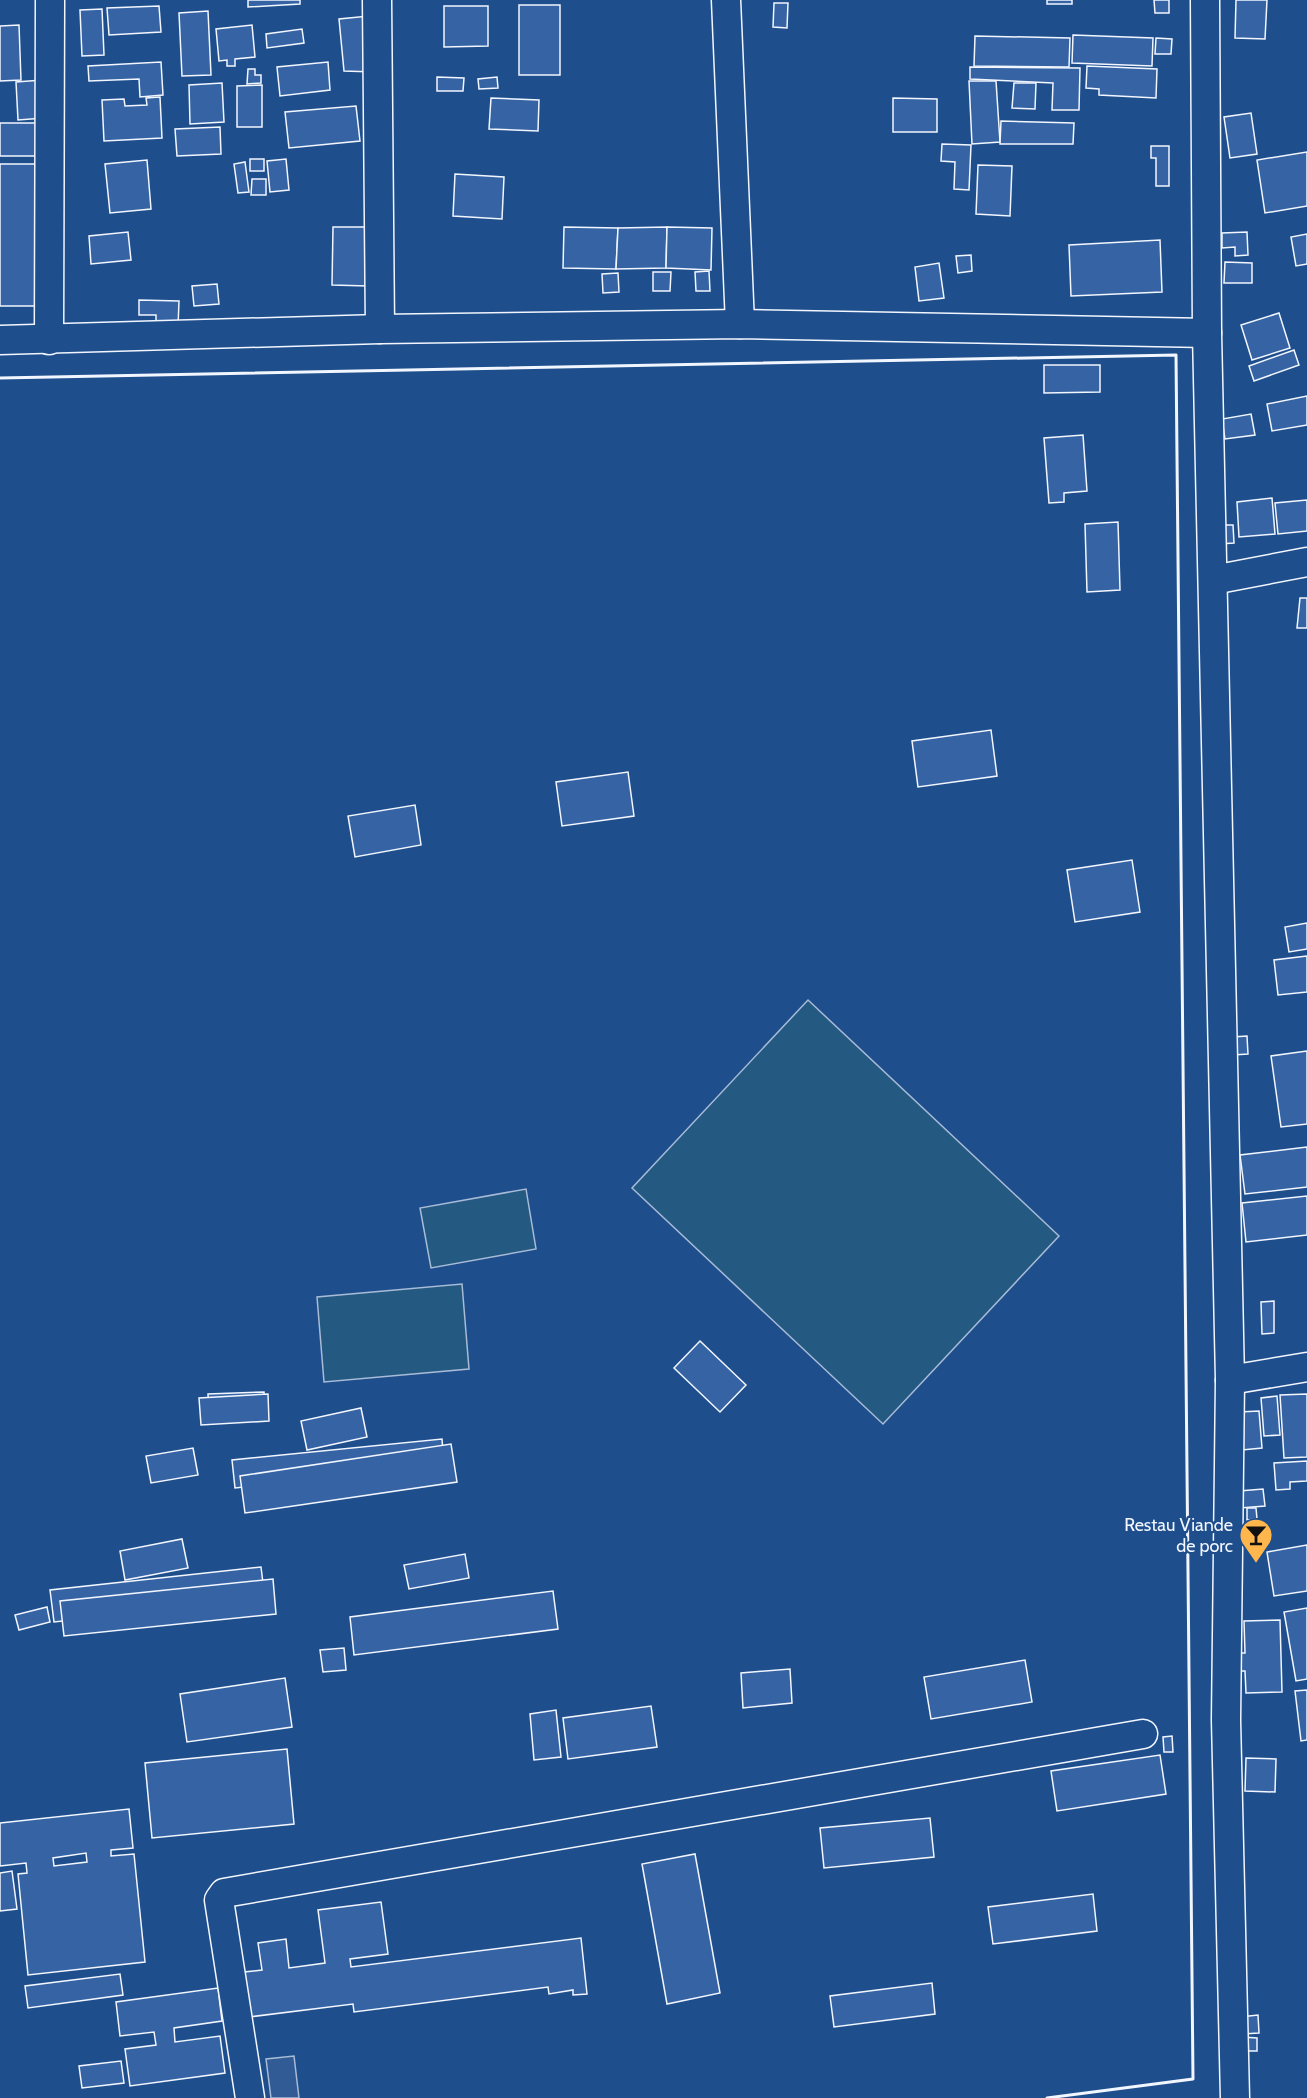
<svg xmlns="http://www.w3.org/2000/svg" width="1307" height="2098" viewBox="0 0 1307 2098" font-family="Cabin,sans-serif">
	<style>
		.green { fill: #245a82; stroke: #a8bbd7; stroke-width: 1.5 }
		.parking { fill: #305b95; stroke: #a8bbd7; stroke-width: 1.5 }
		.building { fill: #3563a3; stroke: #f2f6ff; stroke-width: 1.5; fill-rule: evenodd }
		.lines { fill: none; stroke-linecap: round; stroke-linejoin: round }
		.minor-casing { stroke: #f2f6ff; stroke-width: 31 }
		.minor { stroke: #1f4e8c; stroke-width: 28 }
		.wall { stroke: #f2f6ff; stroke-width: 3 }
		.labels { text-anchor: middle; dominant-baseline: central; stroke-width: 4.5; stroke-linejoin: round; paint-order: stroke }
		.poi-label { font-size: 18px; fill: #f2f6ff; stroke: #1f4e8c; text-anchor: end }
	</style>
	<rect width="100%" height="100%" fill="#1f4e8c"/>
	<g class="green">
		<polygon points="808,1000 1059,1236 883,1424 632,1188"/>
		<polygon points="526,1189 536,1249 431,1268 420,1208"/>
		<polygon points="462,1284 469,1369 324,1382 317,1297"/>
	</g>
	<polygon class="parking" points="294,2056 299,2098 271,2098 266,2059"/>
	<g class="building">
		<polygon points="248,0 300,0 300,4 248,7"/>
		<rect x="1047" y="0" width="25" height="4"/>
		<polygon points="1154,0 1169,0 1169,13 1155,13"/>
		<polygon points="1236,0 1267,0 1265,39 1235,38"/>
		<polygon points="774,3 788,3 787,28 773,27"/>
		<rect x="519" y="5" width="41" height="70"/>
		<polygon points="159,6 161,32 109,35 107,8"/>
		<polygon points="444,6 488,6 488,46 444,47"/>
		<polygon points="102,9 104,55 82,56 80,10"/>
		<polygon points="208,11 211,75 182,76 179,13"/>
		<polygon points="369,16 374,72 344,71 339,19"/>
		<polygon points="19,25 21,80 0,81 0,26"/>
		<polygon points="252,25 255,57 235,59 235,66 227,66 227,60 219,61 216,29"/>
		<polygon points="302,29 304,43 267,48 266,34"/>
		<polygon points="1073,35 1153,38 1152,66 1072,63"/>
		<polygon points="975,36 1070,38 1069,67 974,66"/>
		<polygon points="1156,38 1172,39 1171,54 1155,54"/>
		<polygon points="161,62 163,95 140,97 139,79 89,81 88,66"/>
		<polygon points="328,62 330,90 280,96 277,67"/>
		<polygon points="1087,66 1157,69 1156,98 1099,95 1099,89 1086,88"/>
		<polygon points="970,67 1080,68 1079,110 1052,110 1053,83 970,79"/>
		<polygon points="248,69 255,69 255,75 261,75 261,83 247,84"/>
		<polygon points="437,77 464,78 463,91 437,91"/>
		<polygon points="497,77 498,88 479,89 478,79"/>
		<polygon points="42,80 44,118 18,120 16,82"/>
		<polygon points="969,81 996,81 1000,142 972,144"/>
		<polygon points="222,83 224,122 190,124 189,85"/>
		<polygon points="1014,83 1036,83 1035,109 1012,108"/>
		<polygon points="262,85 262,127 237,127 237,86"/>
		<polygon points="160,97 162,138 104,141 102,100 124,99 125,106 147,105 146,98"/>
		<polygon points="491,98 539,100 538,131 489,129"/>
		<polygon points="893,98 937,99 937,132 893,132"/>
		<polygon points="356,106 360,141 289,148 285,112"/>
		<polygon points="1251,113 1257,154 1230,158 1224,117"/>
		<polygon points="1001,121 1074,123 1073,144 1000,144"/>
		<polygon points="0,123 42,123 43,156 0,156"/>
		<polygon points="220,127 221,154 177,156 175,129"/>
		<polygon points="942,144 971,145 969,190 954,189 955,162 941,161"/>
		<polygon points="1151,146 1169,146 1169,186 1156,186 1156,158 1151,158"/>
		<polygon points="1307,152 1307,206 1265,213 1257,160"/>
		<rect x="250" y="159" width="14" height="12"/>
		<polygon points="286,159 289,190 270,192 267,161"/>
		<polygon points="147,160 151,209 110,213 105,164"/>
		<polygon points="245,162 249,192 238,193 234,164"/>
		<polygon points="0,164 47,164 45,306 0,306"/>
		<polygon points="978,165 1012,166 1010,216 976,214"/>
		<polygon points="455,174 504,177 502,219 453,216"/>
		<polygon points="252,179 266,179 266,195 251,195"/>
		<polygon points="333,227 369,227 368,286 332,285"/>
		<polygon points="564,227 618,228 616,269 563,268"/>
		<polygon points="667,227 666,268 616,269 618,228"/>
		<polygon points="667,227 712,228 711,270 666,268"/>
		<polygon points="128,232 131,260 91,264 89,236"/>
		<polygon points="1247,232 1248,255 1235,256 1235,247 1222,248 1222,233"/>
		<polygon points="1307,234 1307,264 1296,266 1291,237"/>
		<polygon points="1160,240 1162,292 1071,296 1069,245"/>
		<polygon points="971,255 972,271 958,273 956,256"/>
		<polygon points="1225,262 1252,263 1252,283 1224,283"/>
		<polygon points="939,263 944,298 919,301 915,267"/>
		<polygon points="709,271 710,291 696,291 695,272"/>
		<polygon points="653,272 671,272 670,291 653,291"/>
		<polygon points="618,273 619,292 603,293 602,274"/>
		<polygon points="217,284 219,304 194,306 192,286"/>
		<polygon points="139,300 179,301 178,327 167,321 156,321 156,315 139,315"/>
		<polygon points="1279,313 1290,348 1252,360 1241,325"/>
		<polygon points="1294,350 1299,365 1254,381 1249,366"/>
		<polygon points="1044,365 1100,365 1100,392 1044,393"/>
		<polygon points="1307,396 1307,425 1272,431 1267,404"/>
		<polygon points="1251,414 1255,435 1225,439 1222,419"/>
		<polygon points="1083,435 1087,491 1064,493 1064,502 1049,503 1044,438"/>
		<polygon points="1272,498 1275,534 1239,537 1237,502"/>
		<polygon points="1307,500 1307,531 1278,534 1275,503"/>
		<polygon points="1118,522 1120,590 1087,592 1085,524"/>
		<polygon points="1218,525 1233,525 1234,543 1219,544"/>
		<polygon points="1300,598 1307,598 1307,628 1297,628"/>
		<polygon points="991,730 997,776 918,787 912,741"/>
		<polygon points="628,772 634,816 562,826 556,782"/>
		<polygon points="415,805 421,845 355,857 348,816"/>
		<polygon points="1132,860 1140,912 1075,922 1067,870"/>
		<polygon points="1307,923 1307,949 1289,952 1285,927"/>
		<polygon points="1307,956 1307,992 1278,995 1274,960"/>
		<polygon points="1247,1036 1248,1054 1233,1055 1232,1037"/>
		<polygon points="1307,1051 1307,1124 1281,1127 1271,1056"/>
		<polygon points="1307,1147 1307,1187 1245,1194 1240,1155"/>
		<polygon points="1307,1196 1307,1235 1246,1242 1242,1203"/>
		<polygon points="1274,1301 1274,1333 1262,1334 1261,1302"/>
		<polygon points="700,1341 746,1385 720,1412 674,1368"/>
		<polygon points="264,1392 265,1412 209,1415 208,1394"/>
		<polygon points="268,1394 269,1421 201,1425 199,1398"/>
		<polygon points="1307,1394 1307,1457 1284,1458 1280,1395"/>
		<polygon points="1277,1396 1280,1435 1264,1436 1261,1398"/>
		<polygon points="361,1408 367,1437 307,1450 301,1421"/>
		<polygon points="1259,1411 1262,1448 1242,1450 1239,1412"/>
		<polygon points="442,1439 444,1466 235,1488 232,1460"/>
		<polygon points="451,1444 457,1482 245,1513 240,1476"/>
		<polygon points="193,1448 198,1475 151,1483 146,1456"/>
		<polygon points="1307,1461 1307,1481 1290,1482 1290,1489 1276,1490 1274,1463"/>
		<polygon points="1263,1489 1265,1506 1240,1508 1239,1491"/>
		<polygon points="1247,1508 1256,1508 1257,1519 1247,1520"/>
		<polygon points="182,1539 188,1568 125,1580 120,1551"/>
		<polygon points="1307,1545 1307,1591 1274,1596 1267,1552"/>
		<polygon points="465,1554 469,1578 409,1589 404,1565"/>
		<polygon points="261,1567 265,1599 54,1622 50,1590"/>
		<polygon points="273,1579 276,1614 64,1636 60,1601"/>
		<polygon points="553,1591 558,1629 354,1655 350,1617"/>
		<polygon points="47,1607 50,1622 19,1630 15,1615"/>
		<polygon points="1307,1608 1307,1679 1296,1681 1284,1612"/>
		<polygon points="1280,1620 1282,1692 1246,1693 1245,1671 1240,1671 1240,1653 1245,1653 1244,1621"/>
		<polygon points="344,1648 346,1670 323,1672 320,1650"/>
		<polygon points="1025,1660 1032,1702 931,1719 924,1677"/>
		<polygon points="790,1669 792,1703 743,1708 741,1673"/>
		<polygon points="285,1678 292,1727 187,1742 180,1694"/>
		<polygon points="1307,1690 1307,1740 1301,1741 1295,1691"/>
		<polygon points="651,1706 657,1747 568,1759 563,1718"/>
		<polygon points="556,1710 561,1757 534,1760 530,1714"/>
		<polygon points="1172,1736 1173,1752 1164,1752 1163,1737"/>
		<polygon points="287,1749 294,1824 152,1838 145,1763"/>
		<polygon points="1160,1755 1166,1794 1057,1811 1051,1771"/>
		<polygon points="1246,1758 1276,1759 1275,1792 1245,1791"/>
		<path d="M129 1809 133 1848 111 1850V1856L134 1854 145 1962 28 1975 18 1874 27 1873 26 1863 0 1866V1823ZM86 1853 87 1862 54 1866 53 1858Z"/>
		<polygon points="930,1818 934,1857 824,1868 820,1828"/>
		<polygon points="695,1854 720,1993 667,2004 642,1864"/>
		<polygon points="12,1871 17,1909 0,1911 0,1873"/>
		<polygon points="1093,1894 1097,1931 993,1944 988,1907"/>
		<polygon points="381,1902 388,1954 350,1959 351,1967 581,1938 587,1994 573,1995 573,1990 549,1994 548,1987 354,2012 353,2004 249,2017 244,1972 262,1970 258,1943 286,1939 289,1968 325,1963 318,1910"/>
		<polygon points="120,1974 123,1995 28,2008 25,1986"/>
		<polygon points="932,1983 935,2014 834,2027 830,1996"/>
		<polygon points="218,1988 222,2021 174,2028 175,2042 220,2036 225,2073 130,2086 125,2049 156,2045 154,2032 120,2036 116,2002"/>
		<polygon points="1258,2015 1259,2033 1242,2034 1240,2017"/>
		<polygon points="1242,2037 1257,2038 1257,2051 1242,2051"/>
		<polygon points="121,2061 124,2083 82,2088 79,2066"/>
	</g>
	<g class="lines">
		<g class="minor-casing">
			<g id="minor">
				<polyline points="377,0 380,329"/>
				<polyline points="726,0 740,324"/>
				<polyline points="1205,0 1207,333 1230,1380 1226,1720 1235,2098"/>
				<polyline points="0,340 380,329 740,324 1207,333"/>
				<polyline points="49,340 50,0"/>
				<polyline points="1213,580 1307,562"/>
				<polyline points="1230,1380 1307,1367"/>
				<polyline points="250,2098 219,1900 224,1893 1143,1734"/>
			</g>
		</g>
		<use href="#minor" class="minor"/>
		<polyline class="wall" points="0,378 1176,355 1193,2079 1047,2098"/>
	</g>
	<defs>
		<g id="bar-pin" transform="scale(1.725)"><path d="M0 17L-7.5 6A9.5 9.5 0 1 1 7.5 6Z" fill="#ffb74d" stroke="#1f4e8c"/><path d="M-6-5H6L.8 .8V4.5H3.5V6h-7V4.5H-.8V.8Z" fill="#111"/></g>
	</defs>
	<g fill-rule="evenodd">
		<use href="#bar-pin" x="1256" y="1535"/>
	</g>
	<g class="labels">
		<g class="poi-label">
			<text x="1233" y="1525">Restau Viande<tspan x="1233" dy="21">de porc</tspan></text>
		</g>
	</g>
</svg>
